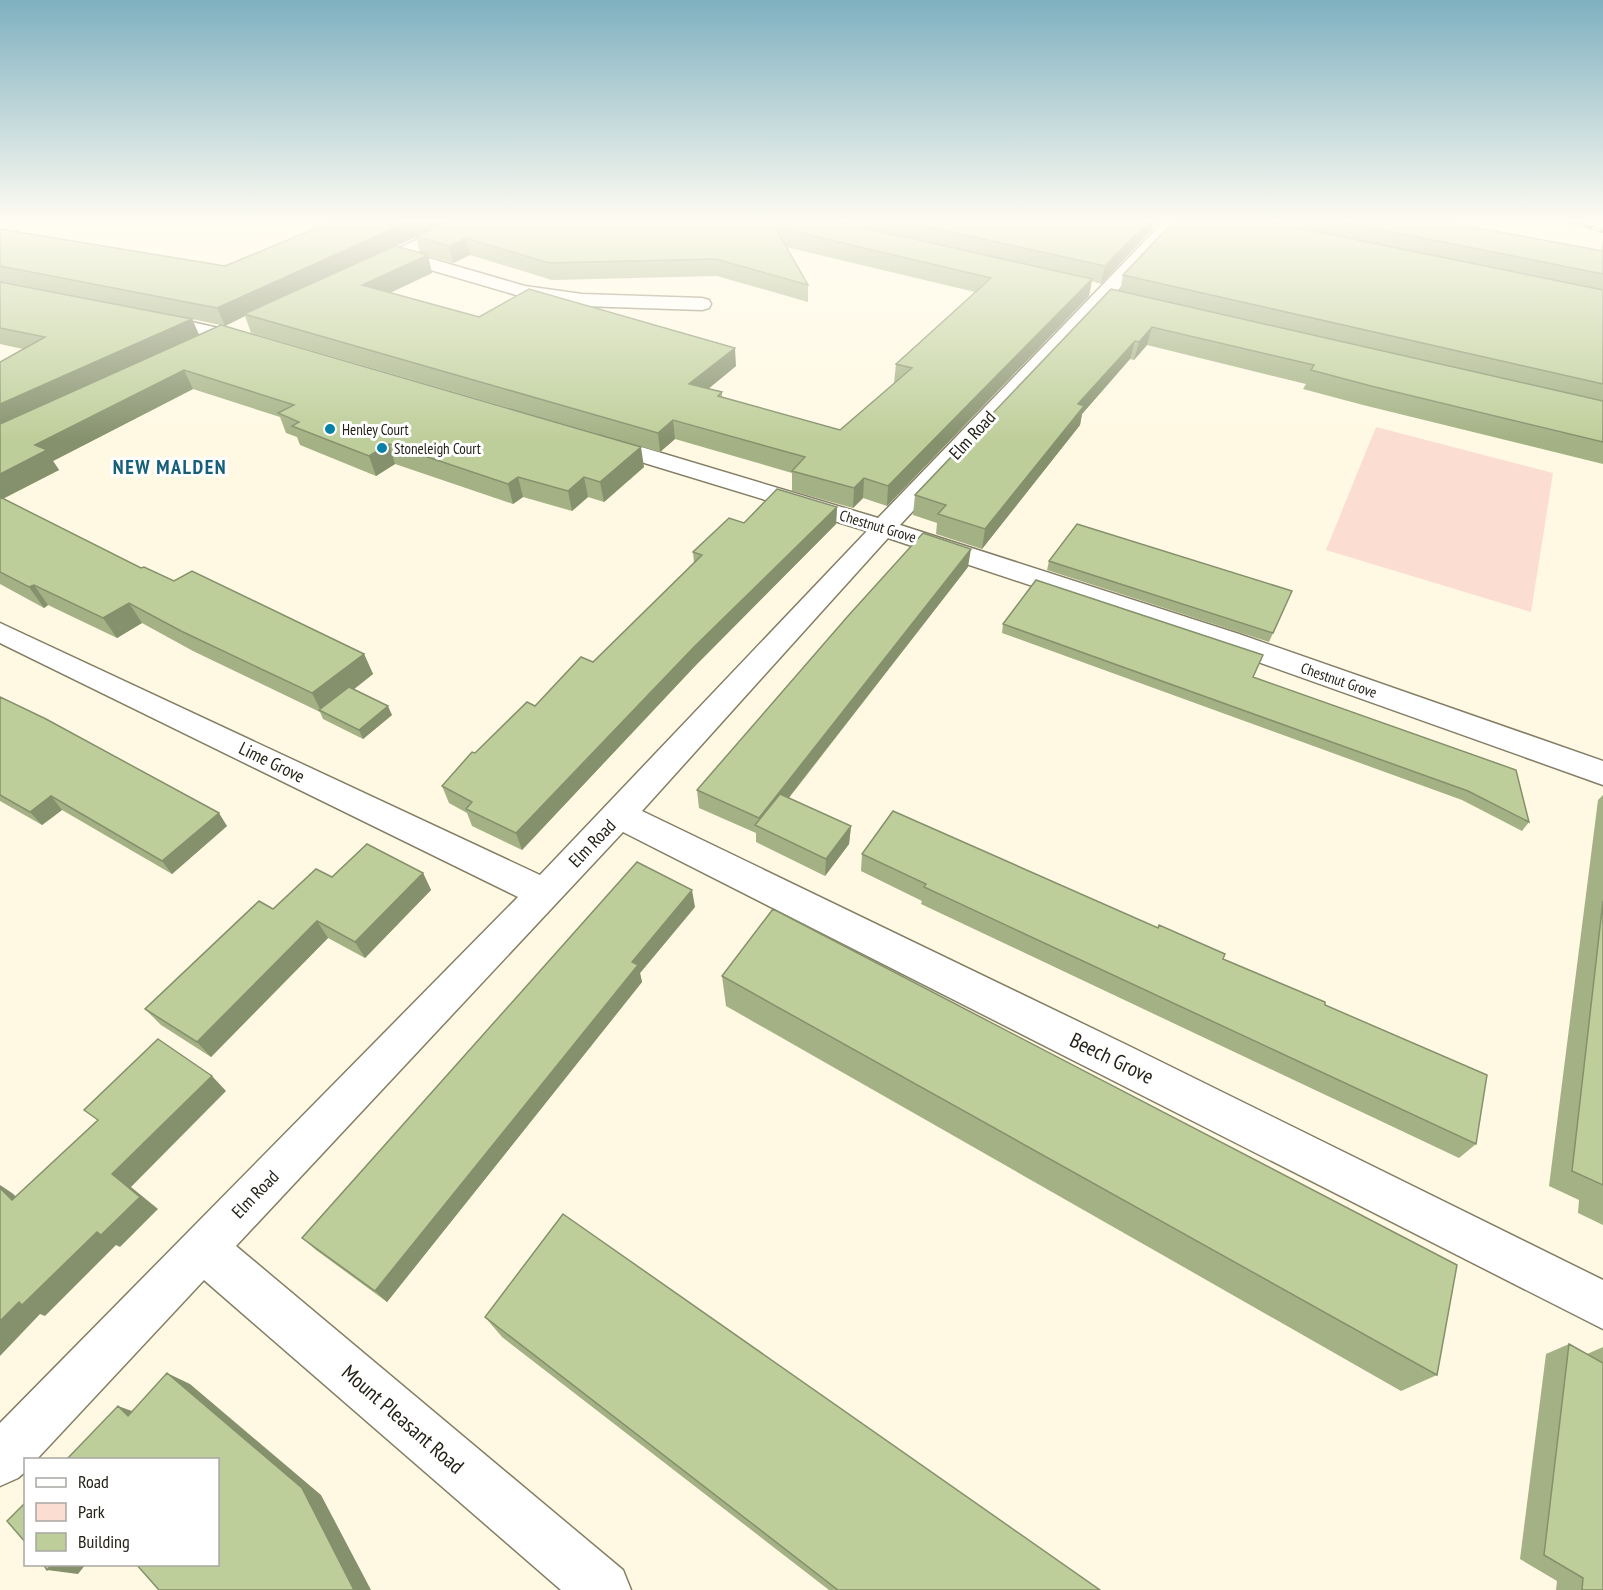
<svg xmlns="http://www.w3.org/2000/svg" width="1603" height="1590" font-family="'PT Sans Narrow',sans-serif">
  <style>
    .green { fill: #fbddd1 }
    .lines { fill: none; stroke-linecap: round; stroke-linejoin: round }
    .minor-casing { stroke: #847e65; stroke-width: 3 }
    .minor { fill: #fff; fill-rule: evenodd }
    .rail-casing { stroke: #605c4f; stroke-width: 4 }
    .rail { stroke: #fff; stroke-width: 2; stroke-dasharray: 8; stroke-linecap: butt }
    .wall { fill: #a3b184; fill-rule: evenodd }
    .shaded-wall { fill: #85906c }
    .building { fill: #bece9a; stroke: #85906c; stroke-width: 1.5 }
    .poi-dot { fill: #0881a7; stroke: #fff; stroke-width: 2 }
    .labels { text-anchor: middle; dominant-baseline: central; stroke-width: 6; stroke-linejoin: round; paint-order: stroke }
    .far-poi-label { font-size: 15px; fill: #252218; stroke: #fff; text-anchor: start }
    .far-street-label { font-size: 15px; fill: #252218; stroke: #fff }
    .street-label { font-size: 18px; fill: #252218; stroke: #fff }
    .far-district-label { font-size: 20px; font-weight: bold; letter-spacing: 1.5px; fill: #165f79; stroke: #fff }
    .near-street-label { font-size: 21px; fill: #252218; stroke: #fff }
  </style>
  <rect width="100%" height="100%" fill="#fff9e3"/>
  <path class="green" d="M1376,427L1553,473L1531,612L1326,550Z"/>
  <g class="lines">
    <g class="minor-casing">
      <path id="minor" d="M461,219H483L415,254L525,286L582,294L702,298L709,300L711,304L709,308L702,310L582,306L523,297L400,261L375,273H363L360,269L363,265Z
        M1166,219H1184L900,525L1239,634L1603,761V785L1219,648L888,538L642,811L1127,1045L1603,1280V1329L623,832L236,1246L623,1570L631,1590H561L204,1280L36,1460H26V1471L18,1478L0,1486V1423L518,897L0,643V623L540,875L867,531L592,447L589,442L592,437L600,435L608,437L878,518Z
        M152,313L258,337L261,341L258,345L251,347L145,323L142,319L145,315Z"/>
    </g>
    <use href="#minor" class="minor"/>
    <g class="rail-casing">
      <path id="rail" d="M1562,219L1603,231"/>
    </g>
    <use href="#rail" class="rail"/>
  </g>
  <path class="wall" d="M338,219H1162L1101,284L1092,281L1089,296L887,506L863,498L853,508L792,491V473L675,439L660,452L251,333L245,316L225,326L192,319L199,335L644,467L604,502L588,497L572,511L523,497L513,504L395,464L376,476L300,445L297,437L286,433L280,417L193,389L53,461L59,470L3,499L141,568L364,654L373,674L354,689L392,715L363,739L323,719L320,712L193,651L142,623L117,638L48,605L44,608L0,584V362L23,349L0,344V229L225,266ZM416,237L420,253L396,246ZM786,247L975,292L896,364L894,383H895L840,430L722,397V392L708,389L736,366L479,317L390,293L432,273L428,256L453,263L470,255L552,280L717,276L808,302V285Z
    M1176,219H1429L1601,251L1603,240V464L1363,405L1303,389L1306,384L1147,345L1134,360L1130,359L1082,414L1080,425L982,549L936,534L937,523L913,515L915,495L1120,291L1123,275Z
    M837,507L836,524L696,665L522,850L472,826L467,813L449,803L442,786L475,753L593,662L694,563L693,552L744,523Z
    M1049,561L1292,591L1269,642L1047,570Z
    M968,567L789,798L851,826L849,844L825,876L756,842V833L699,808L697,790Z
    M1003,624L1253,677L1529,822L1522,831L1462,800L1002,633Z
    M0,697L227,826L172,874L62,810L42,825L0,801Z
    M1603,795V1225L1578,1213L1579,1200L1549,1186L1598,800Z
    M862,854L1158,928L1223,959L1325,1005L1476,1144L1459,1158L921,904L922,901L861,871Z
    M423,873L431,890L365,958L328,938L211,1057L161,1025L145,1009L273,909L332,877Z
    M695,907L640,973L642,982L387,1302L316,1250L302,1238Z
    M722,976L1437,1375L1401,1391L726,1006Z
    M485,1317L1100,1590H829L502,1337Z
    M1569,1344L1587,1354L1603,1347V1590H1556L1557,1581L1520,1559L1546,1354Z"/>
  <path class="shaded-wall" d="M414,219H455L247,315L244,314L245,316L225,326L217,308Z
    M1151,219H1162L1101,284L1105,266Z
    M466,238L470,255L453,263L449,246Z
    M428,255L432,273L368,303L362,285Z
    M1092,279L1089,296L887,506L888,486Z
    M192,319L200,337L0,429V404Z
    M1152,327L1147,345L1134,360L1139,342Z
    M1135,341L1130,359L1082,414L1080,425L982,549L985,529L1078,404Z
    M735,348L736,366L691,403L689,384Z
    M184,370L193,389L53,461L59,470L0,500V474L35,445Z
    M673,420L675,439L660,452L658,433Z
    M389,444L395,464L376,476L369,456Z
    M641,447L644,467L604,502L600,482Z
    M518,477L523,497L513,504L508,484Z
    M584,477L588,497L572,511L568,491Z
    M864,478L863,498L853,508L854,488Z
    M837,507L836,524L696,665L522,850L516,833L694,647Z
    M971,549L968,567L764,829L759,827V818Z
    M34,585L48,605L44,608L29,587Z
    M129,603L142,623L117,638L103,618Z
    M364,654L373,674L324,713L321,711L312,693Z
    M388,706L392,715L363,739L359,730Z
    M51,796L62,810L42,825L30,812Z
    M219,813L227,826L172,874L162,861Z
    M851,826L849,844L825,876L826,859Z
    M423,873L431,890L365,958L355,942Z
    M692,890L695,907L640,973L642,982L387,1302L375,1291L632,962Z
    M317,921L328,938L211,1057L197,1042Z
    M212,1076L226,1091L131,1187L158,1209L120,1247L116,1245L45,1316L40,1314L0,1356V1321L112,1174Z
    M0,1185L12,1193L34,1212L12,1200L0,1188Z
    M167,1373L190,1384L321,1495L371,1590H354Z
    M118,1406L143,1415L128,1416Z
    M52,1564H86L78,1574L47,1570Z"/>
  <path class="building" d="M338,219H414L217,308L0,266V229L225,266Z
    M454,219H825L1092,279L888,486L864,478L854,488L792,471L805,457L673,420L658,433L244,314L395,246L428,255L362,285L479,317L529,289L735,348L689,384L722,392L718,396L840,430L912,368L896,364L991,278L775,227L808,285L716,259L549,263L466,238L449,246L416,236Z
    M893,219H1151L1105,266Z
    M1176,219H1254L1603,290V384L1123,275Z
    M1328,219H1429L1603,251V274Z
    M0,282L192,319L0,404V362L45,337L0,328Z
    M1111,289L1603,401V442L1371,386L1311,370L1314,365L1152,327L1139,342L1135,341L1078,404L1084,406L985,529L938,514L946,505L915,495Z
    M221,325L641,447L600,482L584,477L568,491L518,477L508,484L389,444L369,456L292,426L299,422L278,413L294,405L184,370L35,445L47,450L0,474V424Z
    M777,489L837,507L694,647L516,833L466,809L472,802L442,786L472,752L475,753L527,702L535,706L581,657L593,662L702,555L693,552L729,518L744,523Z
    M0,497L141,568L144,567L174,581L192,571L364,654L312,693L181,631L129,603L103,618L34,585L29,587L0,572Z
    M1077,524L1292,591L1273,633L1049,561Z
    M923,533L971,549L759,818L697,790L848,616Z
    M1036,580L1263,655L1253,677L1516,770L1529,822L1468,791L1003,624Z
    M349,687L388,706L359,730L319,710Z
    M0,697L46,719L219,813L162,861L51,796L30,812L0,795Z
    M780,794L851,826L826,859L755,825Z
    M893,811L1158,928L1159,925L1225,954L1223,959L1325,1002V1005L1487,1075L1476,1144L924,887L926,884L862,854Z
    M367,844L423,873L355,942L317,921L197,1042L145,1009L259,901L273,909L316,869L332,877Z
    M637,862L692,890L632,962L638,965L375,1291L302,1238Z
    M1603,901V1185L1572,1171Z
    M773,909L1457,1265L1437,1375L722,976Z
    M158,1039L212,1076L112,1174L140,1197L101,1235L97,1232L22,1305L19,1302L0,1321V1188L12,1200L98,1120L84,1110Z
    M563,1214L1100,1590H838L485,1317Z
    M1569,1344L1603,1363V1590H1582L1583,1578L1544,1555Z
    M167,1373L302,1488L354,1590H159L136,1564H218V1460H66L118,1406L128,1416Z
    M26,1502V1543L7,1521Z
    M43,1564H52L47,1570Z"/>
  <linearGradient id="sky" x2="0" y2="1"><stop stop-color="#7eb0c0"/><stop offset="0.5" stop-color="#fffcf2"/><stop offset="1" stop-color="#fffcf2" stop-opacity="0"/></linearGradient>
  <rect width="1603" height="442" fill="url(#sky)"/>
  <g class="poi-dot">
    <circle cx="330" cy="429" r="6"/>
    <circle cx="382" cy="448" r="6"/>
  </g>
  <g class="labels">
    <g class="far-poi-label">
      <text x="342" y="429">Henley Court</text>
      <text x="394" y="448">Stoneleigh Court</text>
    </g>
    <g class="far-street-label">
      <text transform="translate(878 526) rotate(17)">Chestnut Grove</text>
      <text transform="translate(1339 680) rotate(19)">Chestnut Grove</text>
    </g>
    <g class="street-label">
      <text transform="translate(972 435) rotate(-47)">Elm Road</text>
      <text transform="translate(272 762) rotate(26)">Lime Grove</text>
      <text transform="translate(592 843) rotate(-46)">Elm Road</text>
      <text transform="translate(255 1194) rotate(-46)">Elm Road</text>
    </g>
    <g class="far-district-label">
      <text x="170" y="467">NEW MALDEN</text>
    </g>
    <g class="near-street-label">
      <text transform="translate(1112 1058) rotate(26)">Beech Grove</text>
      <text transform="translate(403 1419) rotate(41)">Mount Pleasant Road</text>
    </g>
  </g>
  <rect x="24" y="1458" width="195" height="108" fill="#ffffff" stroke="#a8a7a3" stroke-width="1.5"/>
  <rect x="36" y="1478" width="30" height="9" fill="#ffffff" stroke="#a8a7a3" stroke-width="1.5"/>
  <text x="78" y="1488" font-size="18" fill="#252218">Road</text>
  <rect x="36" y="1503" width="30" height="18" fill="#fbddd1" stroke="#a8a7a3" stroke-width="1.5"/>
  <text x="78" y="1518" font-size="18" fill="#252218">Park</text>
  <rect x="36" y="1533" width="30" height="18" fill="#bece9a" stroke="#a8a7a3" stroke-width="1.5"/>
  <text x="78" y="1548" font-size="18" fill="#252218">Building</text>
</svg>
